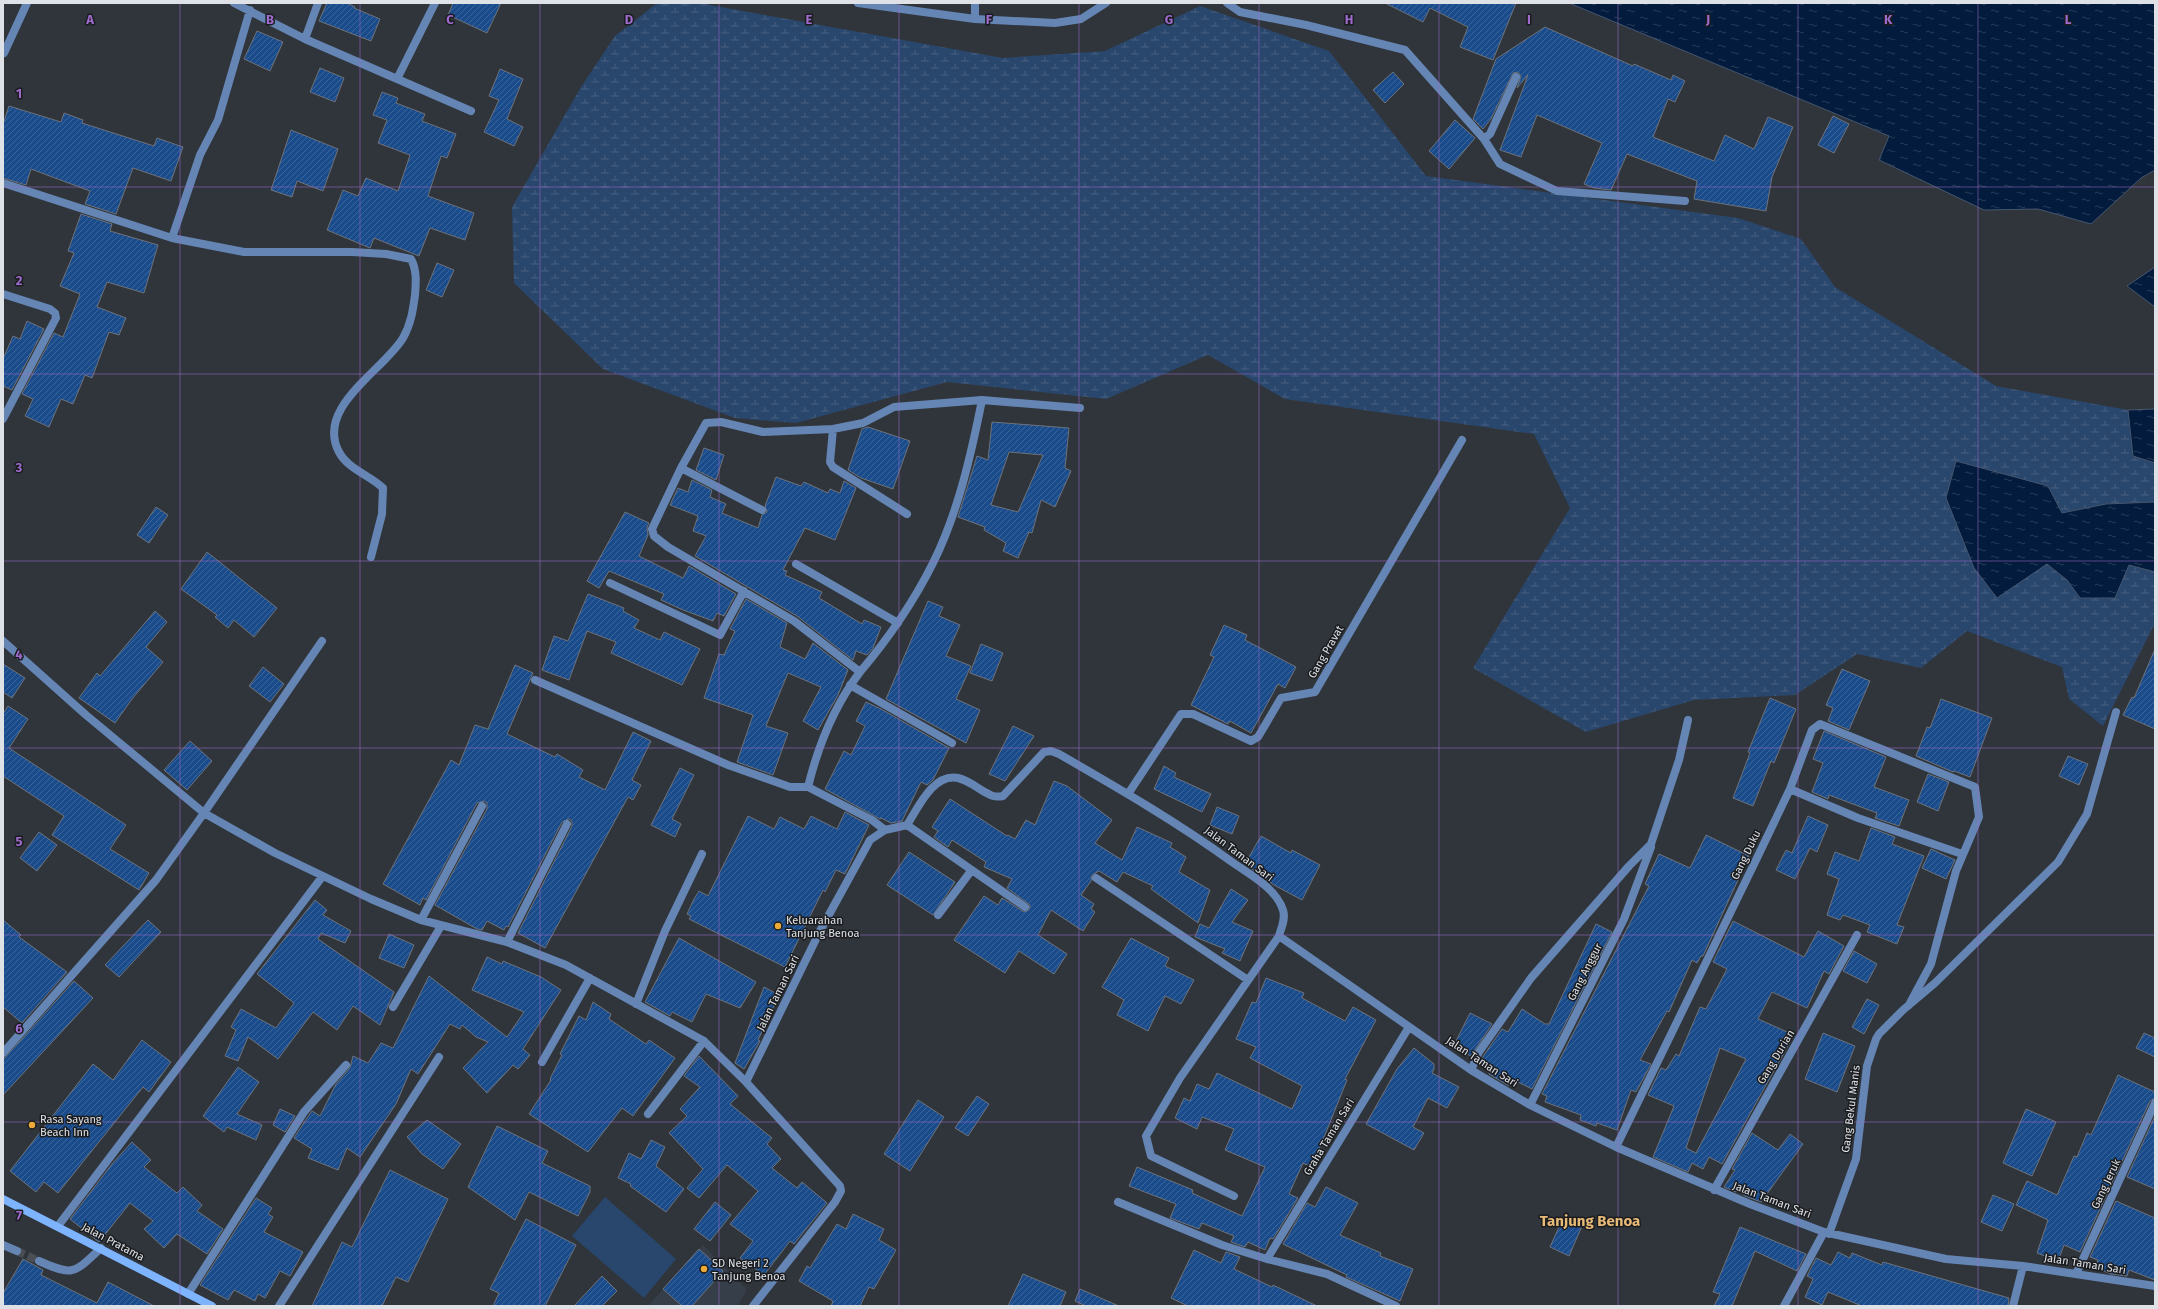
<svg xmlns="http://www.w3.org/2000/svg" width="2158" height="1309" font-family="'Fira Sans',sans-serif">
  <style>
    .built { fill: #363e49 }
    .green { fill: #29466c }
    .wetland { fill: url(#wetland-marsh) }
    .water { fill: url(#water-ripples); stroke: #45566f }
    .building { fill: url(#building-hatch); stroke: #6d727a; fill-rule: evenodd }
    .lines { fill: none; stroke-linecap: round; stroke-linejoin: round }
    .street-tunnel { stroke: #4a4f55; stroke-width: 8; stroke-dasharray: 8 4; stroke-linecap: butt }
    .street { stroke: #6586b5; stroke-width: 8 }
    .secondary { stroke: #7eb4fe; stroke-width: 8 }
    .grid { fill: none; stroke: #9e6bcd; stroke-width: 1; stroke-opacity: 0.55 }
    .poi-dot { fill: #ebaa39; stroke: #1a1c1f; stroke-width: 1.5 }
    .labels { text-anchor: middle; dominant-baseline: central; stroke-width: 3; stroke-linejoin: round; paint-order: stroke }
    .street-label { font-size: 11px; fill: #dee1e6; stroke: #1a1c1f }
    .poi-label { font-size: 11px; fill: #dee1e6; stroke: #1a1c1f; text-anchor: start }
    .district-label { font-size: 15px; font-weight: bold; fill: #e8ba77; stroke: #1a1c1f }
    .grid-label { font-size: 13px; text-anchor: middle; font-weight: bold; fill: #9e6bcd; stroke: #1a1c1f; stroke-width: 3; stroke-linejoin: round; paint-order: stroke }
  </style>
  <defs>
    <pattern id="wetland-marsh" width="20" height="14" patternUnits="userSpaceOnUse"><rect width="20" height="14" fill="#29466c"/><path d="M1 5h8M5 5V1M11 12h8M15 12V8" fill="none" stroke="#486081"/></pattern>
    <pattern id="water-ripples" width="26" height="14" patternUnits="userSpaceOnUse"><rect width="26" height="14" fill="#031b3c"/><path d="M2 4q2-2 4 0t4 0M15 11q2-2 4 0t4 0" fill="none" stroke="#273c58"/></pattern>
    <pattern id="building-hatch" width="6" height="6" patternUnits="userSpaceOnUse"><rect width="6" height="6" fill="#1a4b8b"/><path d="M-1 1l2-2M0 6l6-6M5 7l2-2" fill="none" stroke="#3b659b"/></pattern>
  </defs>
  <rect width="100%" height="100%" fill="#30353b"/>
  <path class="built" d="M703,1245L747,1290L737,1306H648Z"/>
  <path class="green" d="M605,1197L676,1259L644,1298L572,1236Z"/>
  <path class="wetland" d="M657,3H699L1003,58L1105,51L1200,6L1329,51L1426,176L1738,218L1801,239L1835,287L1996,386L2128,410L2133,456L2155,463V502L2106,504L2062,513L1956,461L1946,498L2047,564L2067,580L2080,598L2129,565L2155,572V627H2153L2103,726L2069,699L2062,667L1967,631L1921,668L1857,654L1795,695L1694,700L1586,732L1473,668L1570,508L1534,434L1285,399L1208,355L1106,399L947,382L796,423L735,418L603,369L514,283L512,207L581,87L615,36Z"/>
  <path class="water" d="M1569,3H2155V170L2141,178L2091,224L2038,209L1984,210L1879,160L1889,136Z
    M2155,267V307L2127,286Z
    M2155,409V463L2133,456L2128,410Z
    M1956,461L2048,486L2062,513L2106,504L2155,502V572L2129,565L2115,598H2080L2067,580L2047,564L1997,598L1974,568L1946,498Z"/>
  <path class="building" d="M327,3H347L355,7L354,8L380,19L371,41L319,21Z
    M453,3H501L487,33L448,15Z
    M1385,3H1516L1493,60L1460,47L1468,27L1430,8L1423,22Z
    M1545,27L1633,66L1634,64L1671,80L1673,75L1685,81L1675,102L1668,99L1653,137L1714,161L1725,135L1754,149L1768,117L1793,127L1772,177L1766,211L1694,199L1697,181L1627,154L1611,190L1594,188L1584,184L1602,143L1537,115L1521,157L1500,150L1528,75L1517,88L1521,76L1518,72L1513,73L1491,119L1483,129L1473,119L1496,59Z
    M257,31L283,42L270,71L244,59Z
    M320,68L344,78L335,102L310,92Z
    M500,69L523,79L507,119L523,127L514,146L484,132L499,100L489,96Z
    M1393,72L1404,84L1385,103L1373,90Z
    M382,92L398,98L396,103L425,114L422,121L456,134L447,158L441,156L428,196L474,213L465,240L430,228L419,256L374,238L370,248L327,230L343,190L358,196L366,178L398,191L410,155L378,143L387,120L373,115Z
    M9,106L61,122L64,113L83,120L82,123L154,146L157,138L183,147L171,181L133,168L116,214L85,204L90,191L31,169L26,185L3,178V124Z
    M1833,116L1849,124L1834,153L1818,145Z
    M1455,120L1475,138L1449,169L1429,151Z
    M291,130L338,149L323,191L297,181L292,197L271,190Z
    M81,214L112,224L110,231L158,245L144,293L107,282L97,307L126,318L119,335L109,332L92,378L85,375L73,404L61,399L49,427L25,416L33,399L22,394L54,333L63,337L80,294L60,286L74,253L68,251Z
    M437,263L454,270L442,297L426,290Z
    M27,321L44,329L12,390L3,386V359L13,336L20,339Z
    M992,422L1069,428L1065,468L1071,471L1055,507L1041,500L1032,533L1029,532L1018,558L1003,551L1006,543L984,530L985,527L958,517L977,456L988,460ZM1009,452L1043,455L1018,512L991,505Z
    M868,427L910,441L893,489L861,478L848,470L862,429Z
    M704,448L724,455L716,480L696,470Z
    M776,477L801,486L804,482L828,493L830,489L840,493L844,481L856,488L835,540L805,528L783,570L787,571L785,575L822,592L819,598L862,624L864,620L881,627L873,648L867,655L856,651L853,660L797,616L695,556L706,536L693,531L698,516L670,505L678,488L688,492L692,480L712,490L710,497L726,504L722,513L758,528L762,515L767,512L765,506Z
    M156,507L168,515L149,543L137,535Z
    M625,512L649,523L647,527L648,535L639,556L683,578L689,566L736,594L724,616L717,613L713,621L683,610L661,600L664,594L609,571L599,588L587,581Z
    M207,552L277,608L254,637L234,620L228,628L215,617L217,615L181,589Z
    M588,594L624,608L623,611L639,620L634,628L660,640L664,632L700,649L682,685L611,653L616,642L587,631L569,680L542,670L554,636L568,641Z
    M746,599L787,623L780,647L805,659L813,643L848,670L838,695L818,730L803,721L821,687L788,673L766,726L788,733L773,775L737,762L753,715L704,698L719,654L724,655L735,631L730,629Z
    M928,601L943,607L939,616L960,625L946,656L971,666L956,699L980,710L966,743L886,699Z
    M155,611L167,622L146,647L163,662L132,699L115,723L79,698L97,673L100,676Z
    M1224,625L1247,635L1245,640L1296,667L1285,688L1278,684L1251,733L1230,721L1228,724L1191,705L1214,657L1210,655Z
    M981,644L1003,653L992,681L970,673Z
    M2155,649V729L2123,715L2132,697L2134,698Z
    M3,664L25,678L12,698L3,692Z
    M515,665L533,673L507,734L555,757L557,754L583,770L579,777L605,790L633,732L651,741L632,780L641,785L633,800L628,797L545,948L518,933L572,826V821L569,819L562,822L508,927L506,926L504,930L487,921L482,930L477,929L435,905L487,809V803L484,801L477,803L426,900L423,898L420,905L383,884L451,760L459,765L475,725L488,729Z
    M263,667L284,684L270,702L249,686Z
    M1842,669L1870,681L1849,730L1828,721L1833,708L1826,705Z
    M1770,698L1796,709L1774,763L1771,761L1753,806L1733,798L1750,753L1748,752Z
    M1941,699L1992,718L1970,777L1954,771L1953,772L1916,756L1927,727L1930,728Z
    M866,702L881,709L949,748L933,780L927,785L921,782L902,821L891,823L881,818L880,819L825,789L844,751L851,755L865,726L856,721Z
    M8,706L28,719L9,748L126,825L110,849L149,873L139,890L52,835L64,816L3,776V714Z
    M1013,726L1034,736L1005,781L989,774Z
    M1824,731L1886,757L1874,787L1909,800L1899,826L1875,818L1877,813L1829,795L1828,799L1812,792L1823,763L1813,759Z
    M190,741L212,761L187,790L164,770Z
    M2068,756L2088,764L2079,785L2059,776Z
    M1164,766L1176,773L1174,777L1211,794L1202,812L1154,789Z
    M680,768L694,775L672,819L681,824L675,837L651,825Z
    M1928,774L1949,782L1938,811L1917,802Z
    M1054,781L1067,786L1112,820L1095,843L1122,860L1137,827L1172,843L1170,847L1186,857L1179,872L1210,890L1198,923L1151,889L1153,886L1123,872L1117,882L1099,871L1092,875L1091,881L1081,895L1094,904L1091,909L1095,912L1083,931L1051,910L1038,935L1067,954L1054,974L1019,951L1005,973L954,940L984,896L998,905L1002,898L1024,912L1029,910L1030,905L1007,888L1012,879L984,867L986,862L952,840L948,847L934,837L938,831L932,827L950,799L1007,836L1008,835L1015,839L1026,820L1035,825Z
    M1217,807L1239,816L1232,834L1210,825Z
    M845,812L869,825L845,874L836,870L825,892L823,890L785,967L689,919L691,916L687,914L694,899L699,891L708,896L748,816L774,829L780,817L804,829L811,816L837,829Z
    M1808,816L1828,825L1817,852L1810,848L1795,879L1776,870L1786,850L1792,853Z
    M1871,828L1895,837L1892,844L1924,856L1897,925L1904,927L1897,944L1867,932L1870,925L1843,915L1840,920L1827,915L1839,879L1827,874L1835,852L1859,861Z
    M39,832L57,845L37,871L20,858Z
    M1706,835L1749,856L1703,956H1701L1697,963L1692,960L1669,1012L1667,1011L1640,1060L1651,1064L1636,1092L1631,1090L1617,1130L1597,1123L1596,1126L1580,1120L1581,1115L1545,1102L1547,1096L1542,1094L1649,886L1645,884L1659,854L1690,868Z
    M1261,836L1291,853L1292,850L1320,865L1302,900L1274,885L1245,864Z
    M1931,849L1955,860L1946,879L1922,868Z
    M909,852L955,882L933,915L887,885Z
    M1231,889L1248,900L1232,922L1253,931L1240,961L1222,953L1225,949L1195,937L1200,924L1209,928Z
    M315,900L327,910L323,915L351,931L345,943L321,933L318,939L394,992L380,1025L353,1006L337,1030L313,1012L278,1059L248,1037L238,1061L225,1056L236,1030L231,1027L241,1009L276,1028L294,1003L257,974Z
    M3,920L21,935L19,937L67,972L22,1023L3,1007Z
    M148,920L161,932L119,977L105,965Z
    M1733,921L1804,957L1818,931L1844,946L1829,974L1824,971L1807,1008L1772,992L1758,1019L1794,1035L1722,1164L1709,1157L1703,1169L1692,1163L1688,1172L1653,1157L1674,1106L1648,1095L1661,1068L1666,1070L1676,1054L1679,1056L1700,1007L1706,1009L1727,969L1713,962ZM1720,1048L1746,1059L1696,1153L1686,1148Z
    M1596,924L1612,932L1532,1089L1512,1079L1509,1086L1489,1074L1492,1066L1481,1061L1484,1055L1502,1029L1508,1032L1522,1009L1545,1024H1549Z
    M389,934L414,945L404,968L379,958Z
    M679,938L756,982L740,1008L706,994L692,1022L672,1012L670,1016L645,1002Z
    M1131,938L1169,958L1165,966L1194,980L1181,1004L1165,996L1148,1031L1117,1015L1124,1000L1102,987Z
    M1854,951L1877,964L1867,983L1843,971Z
    M487,957L502,964L503,961L541,977L561,990L523,1049L530,1055L518,1069L513,1065L487,1093L463,1068L488,1042L476,1037L462,1025L460,1029L450,1024L418,1074L411,1069L396,1104L360,1157L347,1148L338,1170L308,1158L312,1149L294,1138L305,1121L312,1111L320,1116L336,1084L350,1068L353,1056L368,1063L381,1043L393,1048L429,976L507,1037L524,1012L472,990Z
    M1266,978L1304,993L1302,998L1345,1021L1353,1007L1376,1020L1345,1079L1347,1080L1312,1167L1303,1163L1289,1194L1298,1198L1273,1239L1270,1238L1265,1250L1248,1242L1245,1247L1231,1242L1234,1236L1202,1223L1199,1229L1170,1218L1176,1204L1129,1186L1137,1167L1193,1190L1192,1193L1242,1216L1265,1167L1225,1150L1234,1129L1202,1117L1197,1129L1175,1118L1184,1098L1190,1101L1197,1084L1209,1089L1217,1073L1292,1109L1302,1086L1250,1058L1256,1047L1236,1039L1252,1002L1256,1003Z
    M74,981L93,998L3,1095V1060Z
    M764,987L779,995L758,1040L760,1041L744,1069L735,1063Z
    M1867,999L1879,1005L1864,1034L1852,1027Z
    M593,1002L611,1014L609,1019L646,1044L649,1040L675,1058L633,1116L622,1108L588,1152L529,1114L551,1080L550,1079L562,1055L560,1054L579,1016L586,1020Z
    M1470,1013L1492,1024L1471,1056L1453,1047Z
    M1823,1033L1855,1046L1837,1092L1805,1079Z
    M2144,1033L2155,1038V1057L2136,1048Z
    M142,1040L171,1062L149,1092L143,1087L58,1193L44,1182L36,1192L10,1171L93,1064L113,1080Z
    M1414,1048L1434,1064V1069L1432,1073L1459,1087L1447,1108L1428,1098L1413,1127L1424,1133L1414,1150L1366,1124L1397,1069Z
    M699,1056L738,1096L730,1104L772,1138L767,1144L781,1159L772,1168L797,1188L802,1182L827,1203L794,1244L790,1241L764,1275L740,1258L753,1241L730,1224L758,1191L727,1165L699,1198L687,1188L703,1169L669,1133L687,1116L680,1109L700,1087L684,1076Z
    M238,1067L259,1082L237,1114L262,1125L256,1140L227,1127L224,1132L203,1116Z
    M2118,1075L2155,1092V1098L2150,1101L2080,1252L2064,1245L2058,1261L2037,1253L2048,1220L2016,1205L2027,1181L2057,1195L2074,1156L2077,1157L2087,1133L2091,1135Z
    M977,1096L989,1104L968,1136L955,1128Z
    M918,1100L944,1117L910,1171L884,1154Z
    M280,1109L295,1116L285,1132L273,1125Z
    M2026,1109L2056,1122L2032,1176L2003,1163Z
    M2155,1116V1189L2127,1177Z
    M427,1120L461,1144L443,1169L422,1154L407,1137Z
    M497,1126L548,1151L542,1163L590,1186V1192L578,1216L529,1192L515,1220L468,1187Z
    M1752,1133L1778,1150L1790,1134L1803,1144L1761,1202L1745,1196L1738,1190L1736,1192L1724,1187L1735,1170L1732,1169Z
    M651,1140L665,1147L656,1166L684,1189L666,1212L630,1186L631,1184L618,1178L629,1153L641,1159Z
    M132,1142L151,1160L144,1167L177,1193L183,1187L202,1205L197,1211L223,1229L207,1254L177,1234L164,1248L144,1229L153,1221L130,1203L99,1242L70,1219L112,1164Z
    M390,1170L448,1199L408,1282L396,1277L382,1306H312L342,1242L352,1247Z
    M1326,1187L1358,1203L1340,1235L1381,1253L1380,1256L1413,1269L1400,1301L1346,1277L1347,1275L1283,1244L1307,1203L1315,1207Z
    M1993,1195L2014,1204L2002,1231L1981,1222Z
    M256,1198L272,1208L268,1214L273,1217L264,1232L303,1252L290,1276L280,1271L265,1298L258,1294L255,1301L234,1290L228,1300L200,1285Z
    M2116,1201L2155,1218V1280L2129,1270L2127,1276L2111,1274L2095,1267L2098,1260L2090,1257Z
    M715,1202L731,1215L710,1241L694,1229Z
    M853,1214L884,1229L879,1240L896,1250L874,1289L869,1287L860,1306H831L833,1301L799,1281L807,1266L810,1268L837,1224L846,1229Z
    M1563,1218L1582,1226L1569,1256L1550,1247Z
    M526,1219L576,1245L545,1306H493L499,1293L490,1289Z
    M1740,1227L1806,1254L1797,1271L1755,1251L1732,1306H1714L1720,1294L1713,1292Z
    M699,1249L723,1271L692,1306H682L663,1289Z
    M1194,1250L1221,1263L1226,1252L1240,1257L1234,1269L1272,1287L1273,1285L1317,1306H1188L1171,1298Z
    M1838,1252L1850,1258L1852,1253L1882,1265L1883,1262L2009,1298L2008,1306H1862L1828,1292L1822,1305L1805,1297L1813,1279L1807,1276L1816,1258L1831,1265Z
    M23,1259L43,1270L41,1275L97,1303L108,1282L154,1306H3V1293Z
    M1023,1274L1066,1292L1060,1306H1008Z
    M602,1276L617,1291L602,1306H574Z
    M1080,1289L1119,1306H1086L1075,1301Z"/>
  <g class="lines">
    <path class="street-tunnel" d="M17,1251L39,1261"/>
    <path class="street" d="M234,3L305,39L471,111
      M858,3L975,19L1055,23L1081,19L1106,3
      M1227,3L1240,12L1306,25L1405,50L1484,139L1490,134L1516,77
      M975,19V3
      M305,39L318,3
      M4,53L27,3
      M397,79L435,3
      M1484,139L1500,164L1557,191L1685,201
      M3,183L172,238L244,252H352L386,254L411,259C417,270 416,283 415,295C413,310 411,324 403,338C384,370 315,407 339,452C348,469 369,475 383,488L382,514L371,557
      M172,238L200,155L218,120L250,10
      M3,294L50,309L55,313L56,318L3,419
      M833,429L830,462L833,467L907,514
      M681,468L762,510
      M796,564L898,623
      M610,583L720,635L744,591
      M3,641L86,715L204,813L275,853L371,899L421,920L507,942L566,965L704,1041L746,1082
      M860,672C888,639 913,603 933,563C958,513 971,455 982,400L1080,408
      M535,680L728,765L790,787H808
      M850,685L952,743
      M1790,789L1858,818L1962,854
      M1128,794L1181,714H1193L1251,741L1258,737L1281,698L1315,692L1462,440
      M907,825L1025,907
      M885,830L872,820L808,787C818,746 834,706 860,672L794,621L668,547L654,536L652,529L681,468L706,423L721,422L763,432L833,429L863,423L894,407L982,400
      M1096,878L1248,980
      M938,915L971,871
      M421,920L482,806
      M1279,936L1471,1070L1530,1105L1616,1147L1750,1204L1824,1232L1946,1259L2023,1266L2155,1286
      M507,942L567,824
      M636,1004L665,931L702,854
      M393,1007L441,926
      M3,1053L156,880L204,813L322,641
      M542,1062L590,978
      M1471,1070L1479,1052L1531,978L1629,866L1651,844L1679,760L1688,720
      M1530,1105L1624,919L1651,847
      M648,1114L704,1041
      M1616,1147L1757,858L1790,789L1812,730L1820,724L1975,787L1979,817L1956,871L1931,964L1909,1005
      M1714,1190L1857,935
      M1118,1202L1222,1245L1267,1259L1327,1274L1396,1306
      M58,1226L322,877
      M1829,1234L1856,1159L1867,1066L1876,1039L1879,1034L1903,1010L1935,983L2058,862L2087,814L2116,712
      M3,1245L17,1251
      M1267,1259L1409,1027
      M39,1261C74,1277 74,1273 101,1248
      M2076,1274L2155,1103
      M188,1294L304,1112L346,1065
      M279,1306L439,1057
      M753,1306L835,1202L841,1191L840,1186L746,1082L820,931L870,840L885,830L907,825C918,808 933,773 958,778C967,780 975,786 983,791C990,795 994,798 1003,796L1044,752L1051,751L1059,754C1118,788 1177,822 1232,862C1249,874 1276,888 1283,910C1286,919 1281,928 1279,936L1180,1078L1146,1136L1151,1156L1234,1196
      M1784,1306L1824,1232
      M2013,1306L2023,1266"/>
    <path class="secondary" d="M3,1199L212,1306"/>
  </g>
  <path class="grid" d="M180,3V1306M360,3V1306M540,3V1306M719,3V1306M899,3V1306M1079,3V1306M1259,3V1306M1439,3V1306M1618,3V1306M1798,3V1306M1978,3V1306M3,187H2155M3,374H2155M3,561H2155M3,748H2155M3,935H2155M3,1122H2155"/>
  <g class="poi-dot">
    <circle cx="778" cy="926" r="4"/>
    <circle cx="32" cy="1125" r="4"/>
    <circle cx="704" cy="1269" r="4"/>
  </g>
  <g class="labels">
    <g class="street-label">
      <text transform="translate(1326 652) rotate(-60)">Gang Pravat</text>
      <text transform="translate(1239 854) rotate(37)">Jalan Taman Sari</text>
      <text transform="translate(1746 855) rotate(-64)">Gang Duku</text>
      <text transform="translate(1585 972) rotate(-63)">Gang Anggur</text>
      <text transform="translate(778 993) rotate(-64)">Jalan Taman Sari</text>
      <text transform="translate(1776 1057) rotate(-59)">Gang Durian</text>
      <text transform="translate(1482 1062) rotate(33)">Jalan Taman Sari</text>
      <text transform="translate(1851 1109) rotate(-83)">Gang Bekul Manis</text>
      <text transform="translate(1329 1137) rotate(-59)">Graha Taman Sari</text>
      <text transform="translate(2106 1184) rotate(-65)">Gang Jeruk</text>
      <text transform="translate(1772 1200) rotate(21)">Jalan Taman Sari</text>
      <text transform="translate(113 1242) rotate(28)">Jalan Pratama</text>
      <text transform="translate(2085 1264) rotate(9)">Jalan Taman Sari</text>
    </g>
    <g class="poi-label">
      <text x="786" y="920">Keluarahan<tspan x="786" dy="13">Tanjung Benoa</tspan></text>
      <text x="40" y="1119">Rasa Sayang<tspan x="40" dy="13">Beach Inn</tspan></text>
      <text x="712" y="1263">SD Negeri 2<tspan x="712" dy="13">Tanjung Benoa</tspan></text>
    </g>
    <g class="district-label">
      <text x="1590" y="1221">Tanjung Benoa</text>
    </g>
  </g>
  <g class="grid-label">
    <text x="90" y="24">A</text>
    <text x="270" y="24">B</text>
    <text x="450" y="24">C</text>
    <text x="629" y="24">D</text>
    <text x="809" y="24">E</text>
    <text x="989" y="24">F</text>
    <text x="1169" y="24">G</text>
    <text x="1349" y="24">H</text>
    <text x="1529" y="24">I</text>
    <text x="1708" y="24">J</text>
    <text x="1888" y="24">K</text>
    <text x="2068" y="24">L</text>
    <text x="19" y="98">1</text>
    <text x="19" y="285">2</text>
    <text x="19" y="472">3</text>
    <text x="19" y="659">4</text>
    <text x="19" y="846">5</text>
    <text x="19" y="1033">6</text>
    <text x="19" y="1220">7</text>
  </g>
  <rect width="2158" height="1309" fill="none" stroke="#dee1e6" stroke-width="8"/>
</svg>
